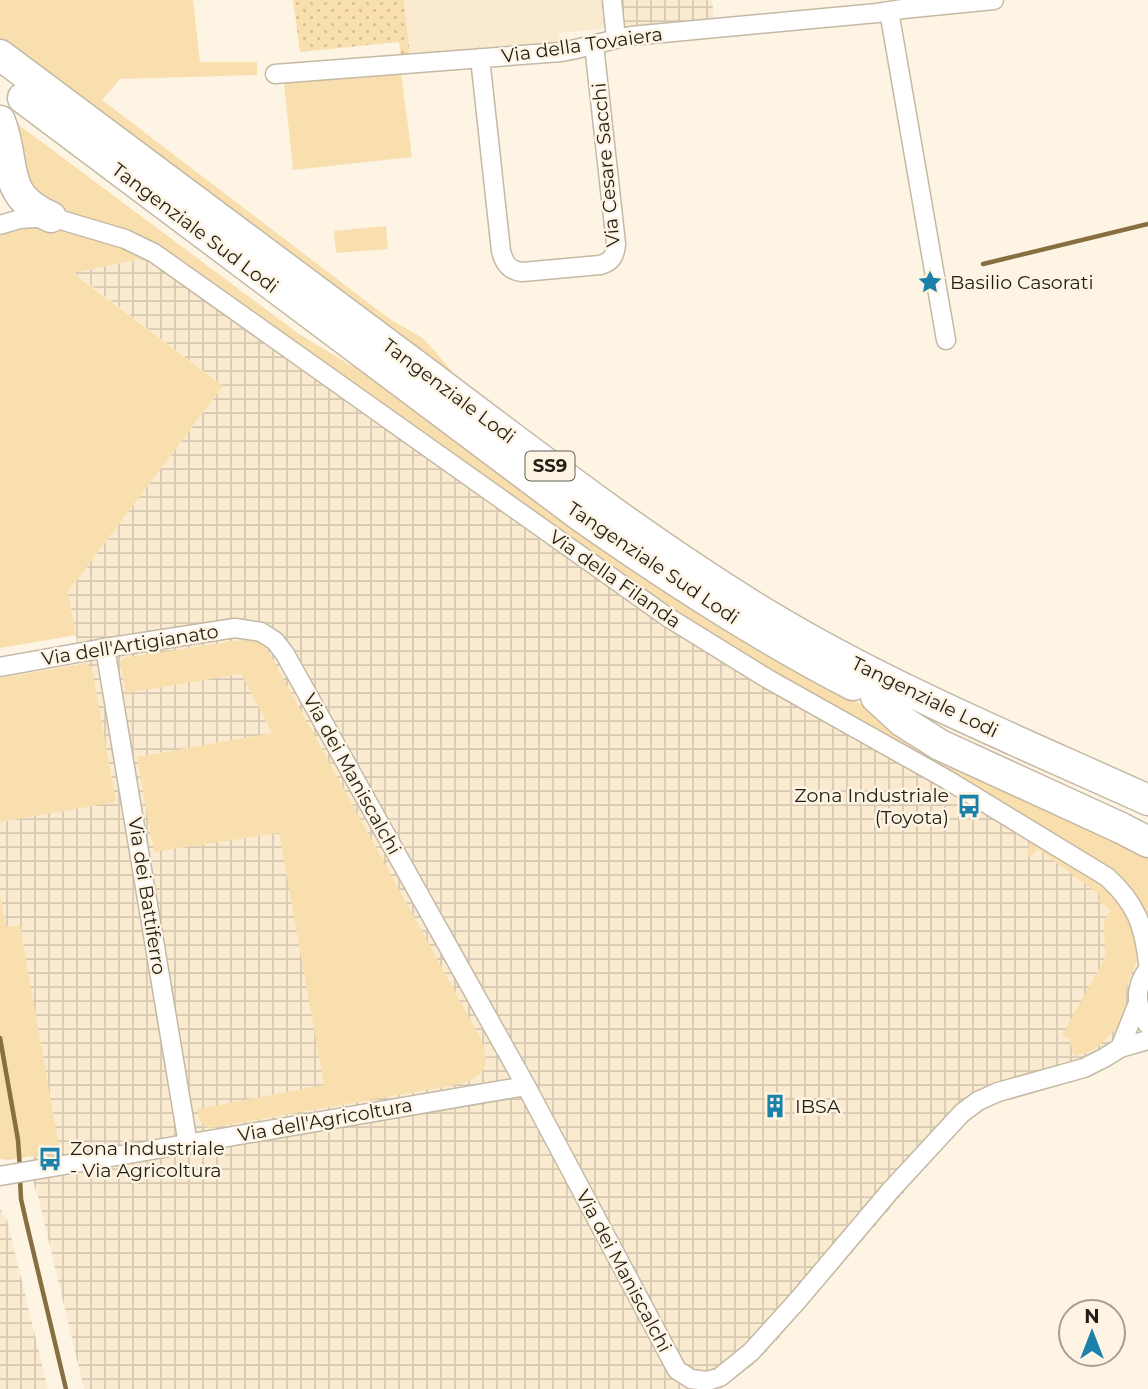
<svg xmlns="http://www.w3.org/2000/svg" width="1148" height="1389" font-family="Montserrat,sans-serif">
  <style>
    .built { fill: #faebd0 }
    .industrial { fill: url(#industrial-grid) }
    .grass { fill: #f9dfae }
    .park { fill: url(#park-dots) }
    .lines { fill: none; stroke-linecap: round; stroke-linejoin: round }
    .stream { stroke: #876f41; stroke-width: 4.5 }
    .minor-casing { stroke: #c4b9a5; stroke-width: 21 }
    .primary-casing { stroke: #c4b9a5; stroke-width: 33 }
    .trunk-casing { stroke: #c4b9a5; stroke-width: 33 }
    .minor { stroke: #fff; stroke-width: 18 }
    .primary { stroke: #fff; stroke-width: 30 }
    .trunk { stroke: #fff; stroke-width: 30 }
    .labels { text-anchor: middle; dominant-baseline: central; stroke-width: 5; stroke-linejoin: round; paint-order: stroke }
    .shield { fill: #fef4e4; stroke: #645e54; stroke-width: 2 }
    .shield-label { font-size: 18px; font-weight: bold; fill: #221e16 }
    .street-label { font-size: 19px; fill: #221e16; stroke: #fef4e4 }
    .poi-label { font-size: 19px; fill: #221e16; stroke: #fef4e4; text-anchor: start }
  </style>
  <defs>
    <pattern id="industrial-grid" width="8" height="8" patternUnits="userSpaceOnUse" patternTransform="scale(1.75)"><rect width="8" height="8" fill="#faebd0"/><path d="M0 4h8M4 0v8" fill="none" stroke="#d6c9b2"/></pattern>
    <pattern id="park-dots" width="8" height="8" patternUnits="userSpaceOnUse" patternTransform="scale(1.75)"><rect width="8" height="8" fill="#f9dfae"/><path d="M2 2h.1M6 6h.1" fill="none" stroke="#d5bf95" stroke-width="1.8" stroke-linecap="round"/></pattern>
  </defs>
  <rect width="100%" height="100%" fill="#fef4e4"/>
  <path class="built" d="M404,0H601L603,23L600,29L559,33L560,43L410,55Z"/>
  <path class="industrial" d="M601,0H712L714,18L600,29L603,23Z
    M171,254L732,648L998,799L1102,863L1127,884L1135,894L1143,908L1148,921V954L1133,1005L1141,1049L1085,1078L1000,1103L984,1110L971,1119L943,1147L771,1347L754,1364L720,1389H84L39,1200L33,1182L31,1156L59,1152L20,925L6,927L0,892V822L115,801L86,663L81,664L68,592L223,386L73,272Z
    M0,1209L7,1220L48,1389H0Z"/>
  <path class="grass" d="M0,0H193L200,62H257V75L120,79L102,100L391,320L423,338L452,371L448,374L0,40Z
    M401,73L412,157L293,170L284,83Z
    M15,122L299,334L377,381L723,625L878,714L1148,854V921L1135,894L1127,884L1102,863L998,799L732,648L671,609L547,523L308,350L157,244L128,232L50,209L29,197Z
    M48,225L127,249L146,258L73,273L223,386L68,592L76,635L0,648V236L24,229Z
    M386,226L388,249L336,253L334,231Z
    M242,640L256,641L267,649L481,1039C493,1068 483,1079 454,1085L210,1128C200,1125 199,1118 197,1109L324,1085L279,833L154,852L137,757L272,733L241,674L126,693L120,663L124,658Z
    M86,663L92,668L116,802L0,822V678Z
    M1035,841L1090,873L1115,893L1130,918L1135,937L1138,959L1131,974L1126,991V1013L1120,1025L1102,1043L1089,1052L1074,1056L1069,1039L1062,1035L1105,958L1104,921L1111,910L1098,901L1101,896L1038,849L1030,857L1027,855L1030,842Z
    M0,892L6,927L20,925L60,1152L8,1160L0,1159Z"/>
  <path class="park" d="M293,0H404L410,55L401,56L399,42L300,52Z"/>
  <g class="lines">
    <path class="stream" d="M983,264L1148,224
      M0,1038L18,1140L20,1169
      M20,1178L21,1199L26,1221L66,1389"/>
    <g class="minor-casing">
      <path id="minor" d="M612,0L616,38
        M889,11L946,340
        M480,58L501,251C504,263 509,271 522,272L600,265C611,262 615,257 616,244L594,45
        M275,74L561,52C585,48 608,40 631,36L877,13L903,9L994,0
        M0,225L20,219L51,217L125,239L154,253L666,616L768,679L946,779L1107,877C1136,903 1144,926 1148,963
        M105,648L188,1144
        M0,667L105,648L235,628L261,632L275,641L285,654L526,1086L677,1370L691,1379L707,1381L720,1377L751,1352L798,1300L890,1191L962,1113L978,1101L998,1092L1084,1068L1104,1058L1120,1048L1148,1040
        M1148,969C1134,988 1135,1006 1148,1025
        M1120,1048L1138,1003
        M0,1176L526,1086"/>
    </g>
    <g class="primary-casing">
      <path id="primary" d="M0,121C17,166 0,195 51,217"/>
    </g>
    <g class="trunk-casing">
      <path id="trunk" d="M0,55C142,161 284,267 426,373C536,456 646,541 764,613C886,687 1018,741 1148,800
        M23,98L582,517C669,578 758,636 853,685
        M876,697L902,721L940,745L1121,828L1148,842"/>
    </g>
    <use href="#minor" class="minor"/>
    <use href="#primary" class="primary"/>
    <use href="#trunk" class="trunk"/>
  </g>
  <defs>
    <g id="sight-bare" transform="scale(1.89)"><path d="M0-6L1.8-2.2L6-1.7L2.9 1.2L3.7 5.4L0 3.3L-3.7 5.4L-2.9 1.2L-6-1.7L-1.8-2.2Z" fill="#1b80aa" stroke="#fef4e4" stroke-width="2.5" paint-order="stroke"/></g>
    <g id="bus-bare" transform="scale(1.89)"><path d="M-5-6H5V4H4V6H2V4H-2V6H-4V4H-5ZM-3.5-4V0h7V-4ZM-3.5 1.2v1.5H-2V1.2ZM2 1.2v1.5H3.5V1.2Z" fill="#1b80aa" stroke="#fef4e4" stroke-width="2.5" paint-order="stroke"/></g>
    <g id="building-bare" transform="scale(1.89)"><path d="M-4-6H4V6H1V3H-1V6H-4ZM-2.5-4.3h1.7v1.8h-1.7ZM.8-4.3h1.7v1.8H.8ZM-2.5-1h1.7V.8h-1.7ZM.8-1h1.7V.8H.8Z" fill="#1b80aa" stroke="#fef4e4" stroke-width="2.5" paint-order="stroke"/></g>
  </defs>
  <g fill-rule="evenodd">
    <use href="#sight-bare" x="930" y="282"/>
    <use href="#bus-bare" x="969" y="806"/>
    <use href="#building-bare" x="775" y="1106"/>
    <use href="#bus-bare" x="50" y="1159"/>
  </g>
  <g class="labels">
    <rect class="shield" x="525.5" y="451.5" width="49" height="29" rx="5"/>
    <g class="shield-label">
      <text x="550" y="466">SS9</text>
    </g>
    <g class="street-label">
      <text transform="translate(582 45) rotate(-8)">Via della Tovaiera</text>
      <text transform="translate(606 165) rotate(-95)">Via Cesare Sacchi</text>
      <text transform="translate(195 228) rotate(37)">Tangenziale Sud Lodi</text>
      <text transform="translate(449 391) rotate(37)">Tangenziale Lodi</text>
      <text transform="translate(653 563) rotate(34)">Tangenziale Sud Lodi</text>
      <text transform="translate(615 579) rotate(35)">Via della Filanda</text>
      <text transform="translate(130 645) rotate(-9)">Via dell'Artigianato</text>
      <text transform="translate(925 697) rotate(26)">Tangenziale Lodi</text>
      <text transform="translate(352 774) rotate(61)">Via dei Maniscalchi</text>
      <text transform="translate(147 896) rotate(81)">Via dei Battiferro</text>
      <text transform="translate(325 1120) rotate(-10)">Via dell'Agricoltura</text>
      <text transform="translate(624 1271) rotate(62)">Via dei Maniscalchi</text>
    </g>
    <g class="poi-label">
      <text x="950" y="282">Basilio Casorati</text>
      <text x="949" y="795" text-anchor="end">Zona Industriale<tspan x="949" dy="22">(Toyota)</tspan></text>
      <text x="795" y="1106">IBSA</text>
      <text x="70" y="1148">Zona Industriale<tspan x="70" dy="22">- Via Agricoltura</tspan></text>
    </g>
  </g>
  <g transform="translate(1092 1333)"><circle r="33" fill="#fef4e4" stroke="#a69e92" stroke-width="2"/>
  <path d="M0-5L12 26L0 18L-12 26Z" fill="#1b80aa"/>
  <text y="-10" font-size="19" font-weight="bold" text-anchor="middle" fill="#221e16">N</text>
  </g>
</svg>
